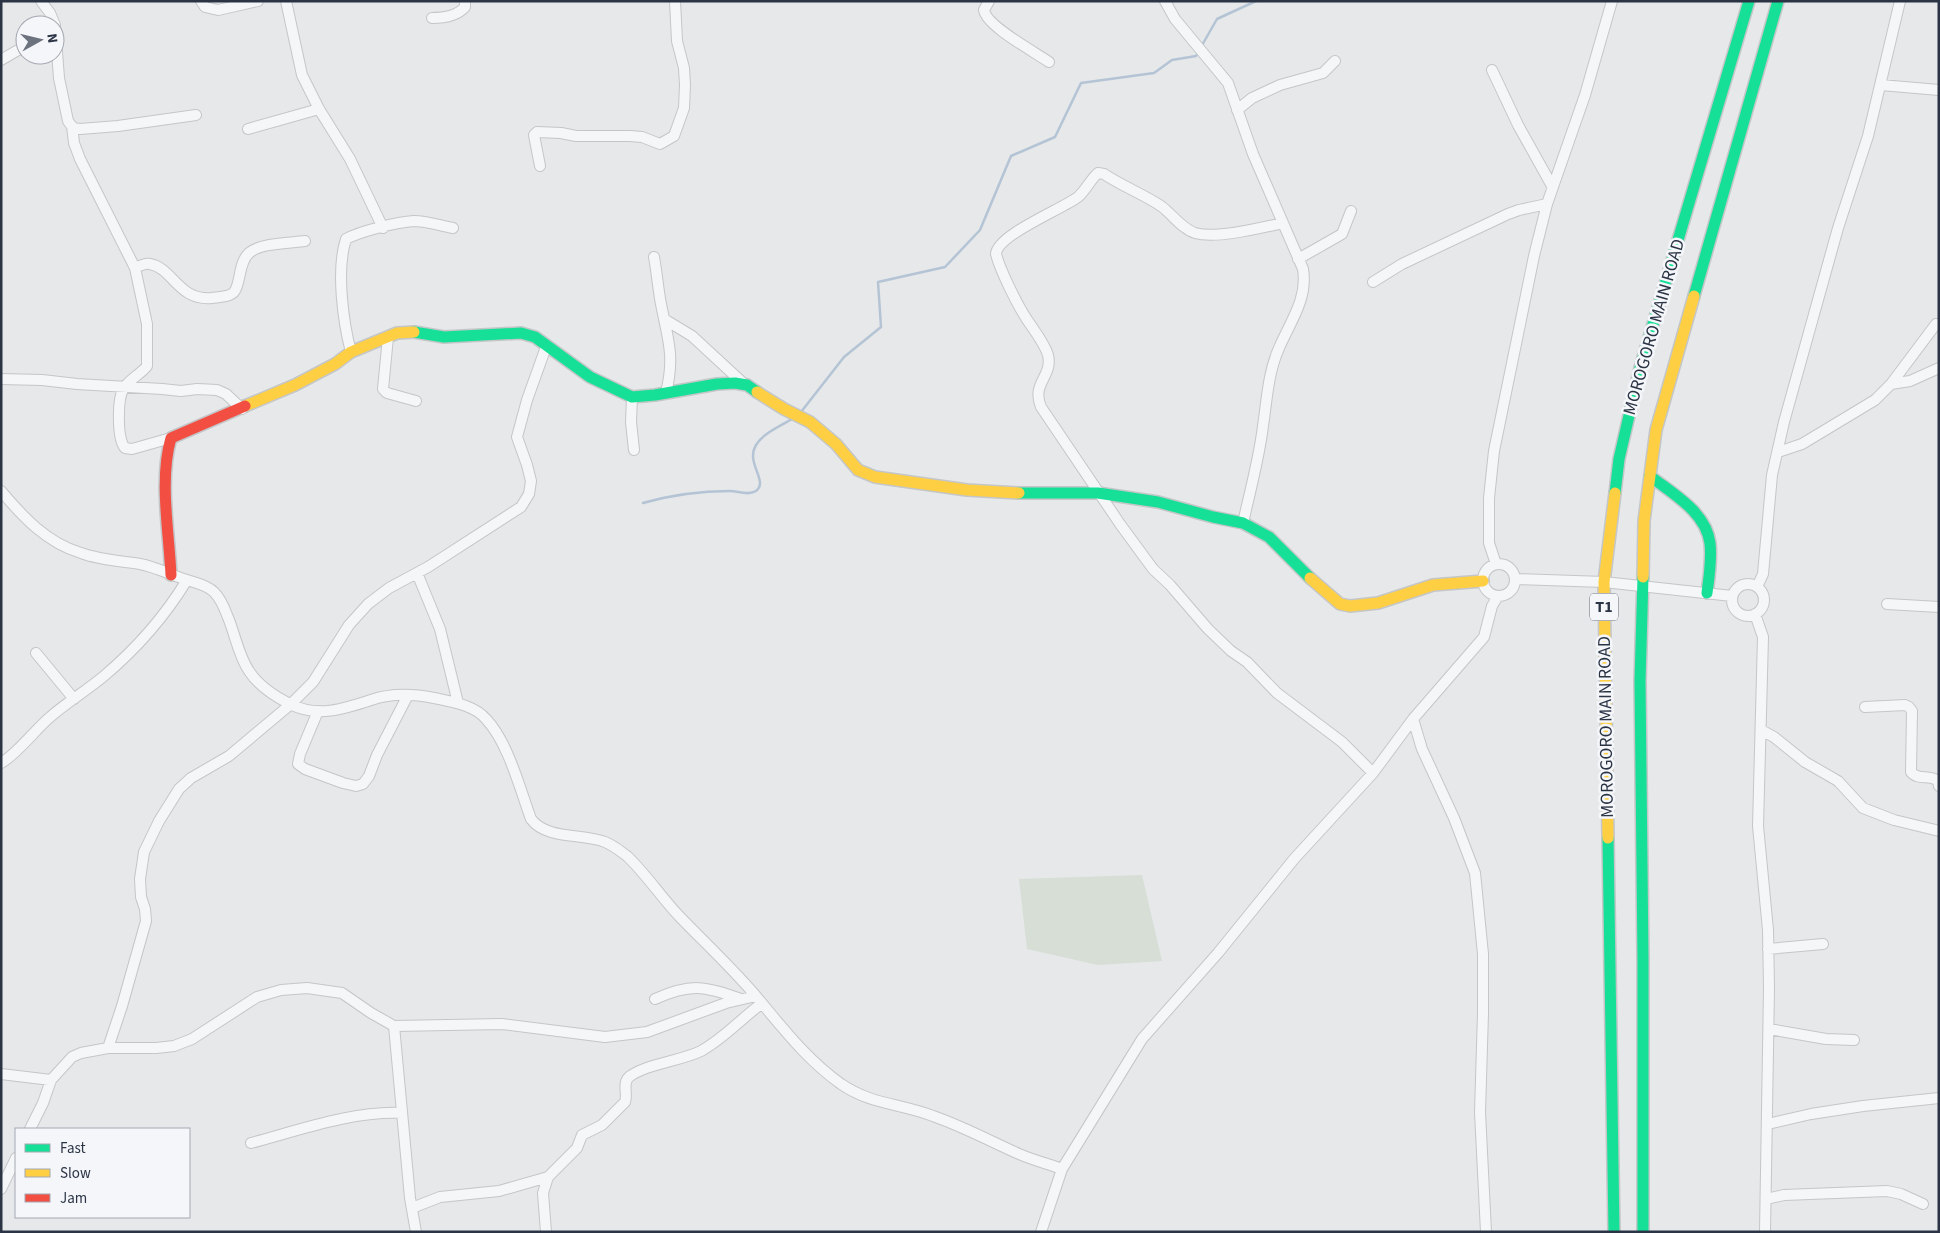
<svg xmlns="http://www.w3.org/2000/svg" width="1940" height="1233" font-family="'Source Sans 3',sans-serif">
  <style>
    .green { fill: #d6ded6 }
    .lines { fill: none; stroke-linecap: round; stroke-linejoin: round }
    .stream { stroke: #b4c4d5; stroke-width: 2.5 }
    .street-casing { stroke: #c4c6c8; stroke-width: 12 }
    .fast-casing { stroke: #c4c6c8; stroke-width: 14 }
    .slow-casing { stroke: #c4c6c8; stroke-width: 14 }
    .jam-casing { stroke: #c4c6c8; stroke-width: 14 }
    .street { stroke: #f5f6f7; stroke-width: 10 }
    .fast { stroke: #16e098; stroke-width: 11 }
    .slow { stroke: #ffcf43; stroke-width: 11 }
    .jam { stroke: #f24e42; stroke-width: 11 }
    .labels { text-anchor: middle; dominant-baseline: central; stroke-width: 5; stroke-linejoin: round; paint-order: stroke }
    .shield { fill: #f4f6f9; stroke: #676e7b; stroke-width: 1 }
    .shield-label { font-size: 16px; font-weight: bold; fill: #2b3445 }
    .street-label { font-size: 18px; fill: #2b3445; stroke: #f4f6f9 }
  </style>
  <rect width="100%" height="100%" fill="#e6e8ea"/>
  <path class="green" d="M1142,875L1162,961L1098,965L1027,949L1019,879Z"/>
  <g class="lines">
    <path class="stream" d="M1201,47L1217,19L1256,1
      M801,412L844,357L881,327L878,282L945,267L980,230L1011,156L1055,137L1081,83L1154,73L1172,60L1196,56L1199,52
      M643,503C671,495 700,491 730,491C738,491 748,496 756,491C769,481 745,463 756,445C763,433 782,425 794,418"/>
    <g class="street-casing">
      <path id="street" d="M41,1L50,13L55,25
        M201,1L205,7L218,10L258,1
        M286,1L302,75L319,109L350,159L383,228
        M989,1L984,10C986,26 1035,52 1049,62
        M1165,1L1175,19L1228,83L1253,154L1303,269C1308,299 1290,322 1279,348C1268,373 1267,399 1263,426C1259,459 1250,491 1243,523
        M432,18C444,18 457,16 465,7V1
        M55,26L59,78L68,121L73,128L80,129L118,126L196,115
        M1,60L25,46
        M1492,70L1518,125L1552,186
        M1881,85L1939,90
        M1237,110L1252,98L1280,85L1323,73L1335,61
        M72,126L74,143L80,159L135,268L147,324V366C140,375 129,379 124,388C117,398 117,439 125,448L132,449L171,438
        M248,129L319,109
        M540,166L534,135L537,132L561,133L576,136H630L642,137L660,144L674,136L684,108L685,85L684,68L677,41L675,1
        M1283,223C1260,228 1217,239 1195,233C1182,229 1172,214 1161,206C1143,194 1122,186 1104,174L1098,173C1090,180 1086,190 1078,197C1062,209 997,235 996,254C1000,270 1017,304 1026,318C1033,329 1044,342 1048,355C1053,377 1031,383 1041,407L1120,524L1153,569L1170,585L1208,629L1231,651L1247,662L1277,693L1342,742L1373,773
        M654,257C657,273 658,289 661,304C668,340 675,356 666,393
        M1298,259L1342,234L1351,211
        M135,268C139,266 145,263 150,264C173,268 178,301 212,298C218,297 230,297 234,292C241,284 238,263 249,253C260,243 290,243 305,241
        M1373,282L1402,264L1508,214L1519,210L1547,204
        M664,319L692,336L744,384
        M388,337L383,389L387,393L416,401
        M351,352C343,322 336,269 346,239C361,231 397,222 414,221C427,221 441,226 453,228
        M1,379L42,380L77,384L162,389L181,391L197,389L217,390L226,394L242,409
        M1891,384L1910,381L1939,368
        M632,397L631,422L634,450
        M1778,452L1802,444L1875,400L1891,384L1936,324
        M1,491C23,517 47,543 81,553C100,560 120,561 140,564C156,567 171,575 187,580C196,583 207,585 214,592C220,598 224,607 227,615C235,633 238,655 249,671C258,685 276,697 290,704C317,718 344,709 371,700C391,693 414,694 434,698C452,702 474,705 486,719C508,742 520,789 531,819C547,840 582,833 605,842C613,845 620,851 627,856C646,874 661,897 679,916C704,942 731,967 755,995C782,1027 806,1059 841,1084C872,1105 899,1103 933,1116C962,1126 990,1141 1019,1154C1033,1160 1048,1164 1062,1169
        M1483 580a16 16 0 1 1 32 0a16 16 0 1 1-32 0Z
        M1496,564L1489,543V498L1494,451L1534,256L1547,204L1585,95L1612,1
        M417,573L440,629L458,703
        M1515,579L1604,582L1732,596
        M1732 600a16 16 0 1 1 32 0a16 16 0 1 1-32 0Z
        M1757,587L1763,574L1772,475L1784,422L1838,228L1868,136L1900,1
        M1887,604L1939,607
        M1755,614L1763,637L1758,826L1768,930L1769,989L1765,1232
        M36,653L74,699
        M1865,707L1905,705L1909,707L1912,711L1911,772C1918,781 1930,774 1938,781L1939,786
        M318,711L300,754L298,764L305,769L343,783L356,786L363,784L369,776L377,755L408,695
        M1413,719L1422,749L1454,818L1475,873L1483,954V1013L1480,1112L1486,1232
        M1761,730L1774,737L1805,762L1838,781L1863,808L1894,820L1939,831
        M1,763C16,755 35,730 49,718C66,703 86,691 104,676C136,649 165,616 187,580
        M1768,949L1823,944
        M655,999C691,983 704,986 741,999
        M394,1026L410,1198L416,1232
        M1769,1029L1826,1039L1854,1040
        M108,1048L122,1006L146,921L145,909L141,897L140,879L144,852L159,821L179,789L191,778L229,756L291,704L313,682L349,625L368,604L389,588L428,567L521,507L529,494L531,481L527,465L517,437L527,400L546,347
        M1,1074L51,1080
        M1768,1124L1811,1114L1863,1106L1939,1098
        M30,1129L43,1103L51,1080L72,1057L81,1053L108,1048H156L174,1046L192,1039L257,997L281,990L307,988L342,993L371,1013L394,1026L502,1024L605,1037L647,1032L726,1003L756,996
        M251,1143C300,1130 351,1111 402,1113
        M1,1189L16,1158
        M1766,1199L1784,1195L1887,1191L1901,1194L1923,1204
        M412,1208L440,1197L499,1191L548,1177
        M546,1232L543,1193L548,1177L577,1148L582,1135L602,1125L625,1102C628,1094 622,1083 629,1077C645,1064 681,1061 701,1051C723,1039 741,1019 761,1004
        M1041,1232L1062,1169L1142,1039L1218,953L1294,859L1373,773L1413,719L1484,637L1492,606L1498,596"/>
    </g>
    <g class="fast-casing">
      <path id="fast" d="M1694,296L1778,1
        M414,332L444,337L521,333L535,337L590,377L632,397L655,395L717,384L735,383L747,385L757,392
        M1650,476C1673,494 1706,512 1710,543C1712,560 1709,577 1707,593
        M1019,493H1098L1158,502L1213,517L1243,523L1269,537L1310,578
        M1615,493L1619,459L1640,368L1749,1
        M1643,577L1640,681L1643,959V1232
        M1608,838L1614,1232"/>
    </g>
    <g class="slow-casing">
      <path id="slow" d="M757,392L784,409L810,422L836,444L858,470L875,477L967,490L1019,493
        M245,406L295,385L335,364L351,352L397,333L414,332
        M1643,577L1644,521L1656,430L1694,296
        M1310,578L1340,604L1350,606L1378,603L1433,585L1483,581
        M1608,838L1604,582L1615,493"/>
    </g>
    <g class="jam-casing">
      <path id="jam" d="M171,575C169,532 159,479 171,438L245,406"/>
    </g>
    <use href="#street" class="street"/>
    <use href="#fast" class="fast"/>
    <use href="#slow" class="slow"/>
    <use href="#jam" class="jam"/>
  </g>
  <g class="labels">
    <rect class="shield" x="1590" y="593.5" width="28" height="27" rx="4"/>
    <g class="shield-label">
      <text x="1604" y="607">T1</text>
    </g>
    <g class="street-label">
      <text transform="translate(1654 327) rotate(-74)">MOROGORO MAIN ROAD</text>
      <text transform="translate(1606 727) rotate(-91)">MOROGORO MAIN ROAD</text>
    </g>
  </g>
  <rect width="1940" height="1233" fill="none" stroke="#2b3445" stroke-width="5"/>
  <rect x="15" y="1128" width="175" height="90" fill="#f4f6f9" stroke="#a4a8b1"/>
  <rect x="25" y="1144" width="25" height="8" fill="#16e098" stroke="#a4a8b1"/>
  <text x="60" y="1153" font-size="15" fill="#2b3445">Fast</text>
  <rect x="25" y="1169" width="25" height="8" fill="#ffcf43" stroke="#a4a8b1"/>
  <text x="60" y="1178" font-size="15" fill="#2b3445">Slow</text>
  <rect x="25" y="1194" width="25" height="8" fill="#f24e42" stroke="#a4a8b1"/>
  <text x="60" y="1203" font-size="15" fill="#2b3445">Jam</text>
  <g transform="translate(40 40) rotate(82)"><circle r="24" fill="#f4f6f9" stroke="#a4a8b1"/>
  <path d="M0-4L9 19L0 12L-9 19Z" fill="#6c737f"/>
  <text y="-8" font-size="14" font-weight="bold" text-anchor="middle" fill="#2b3445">N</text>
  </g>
</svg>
